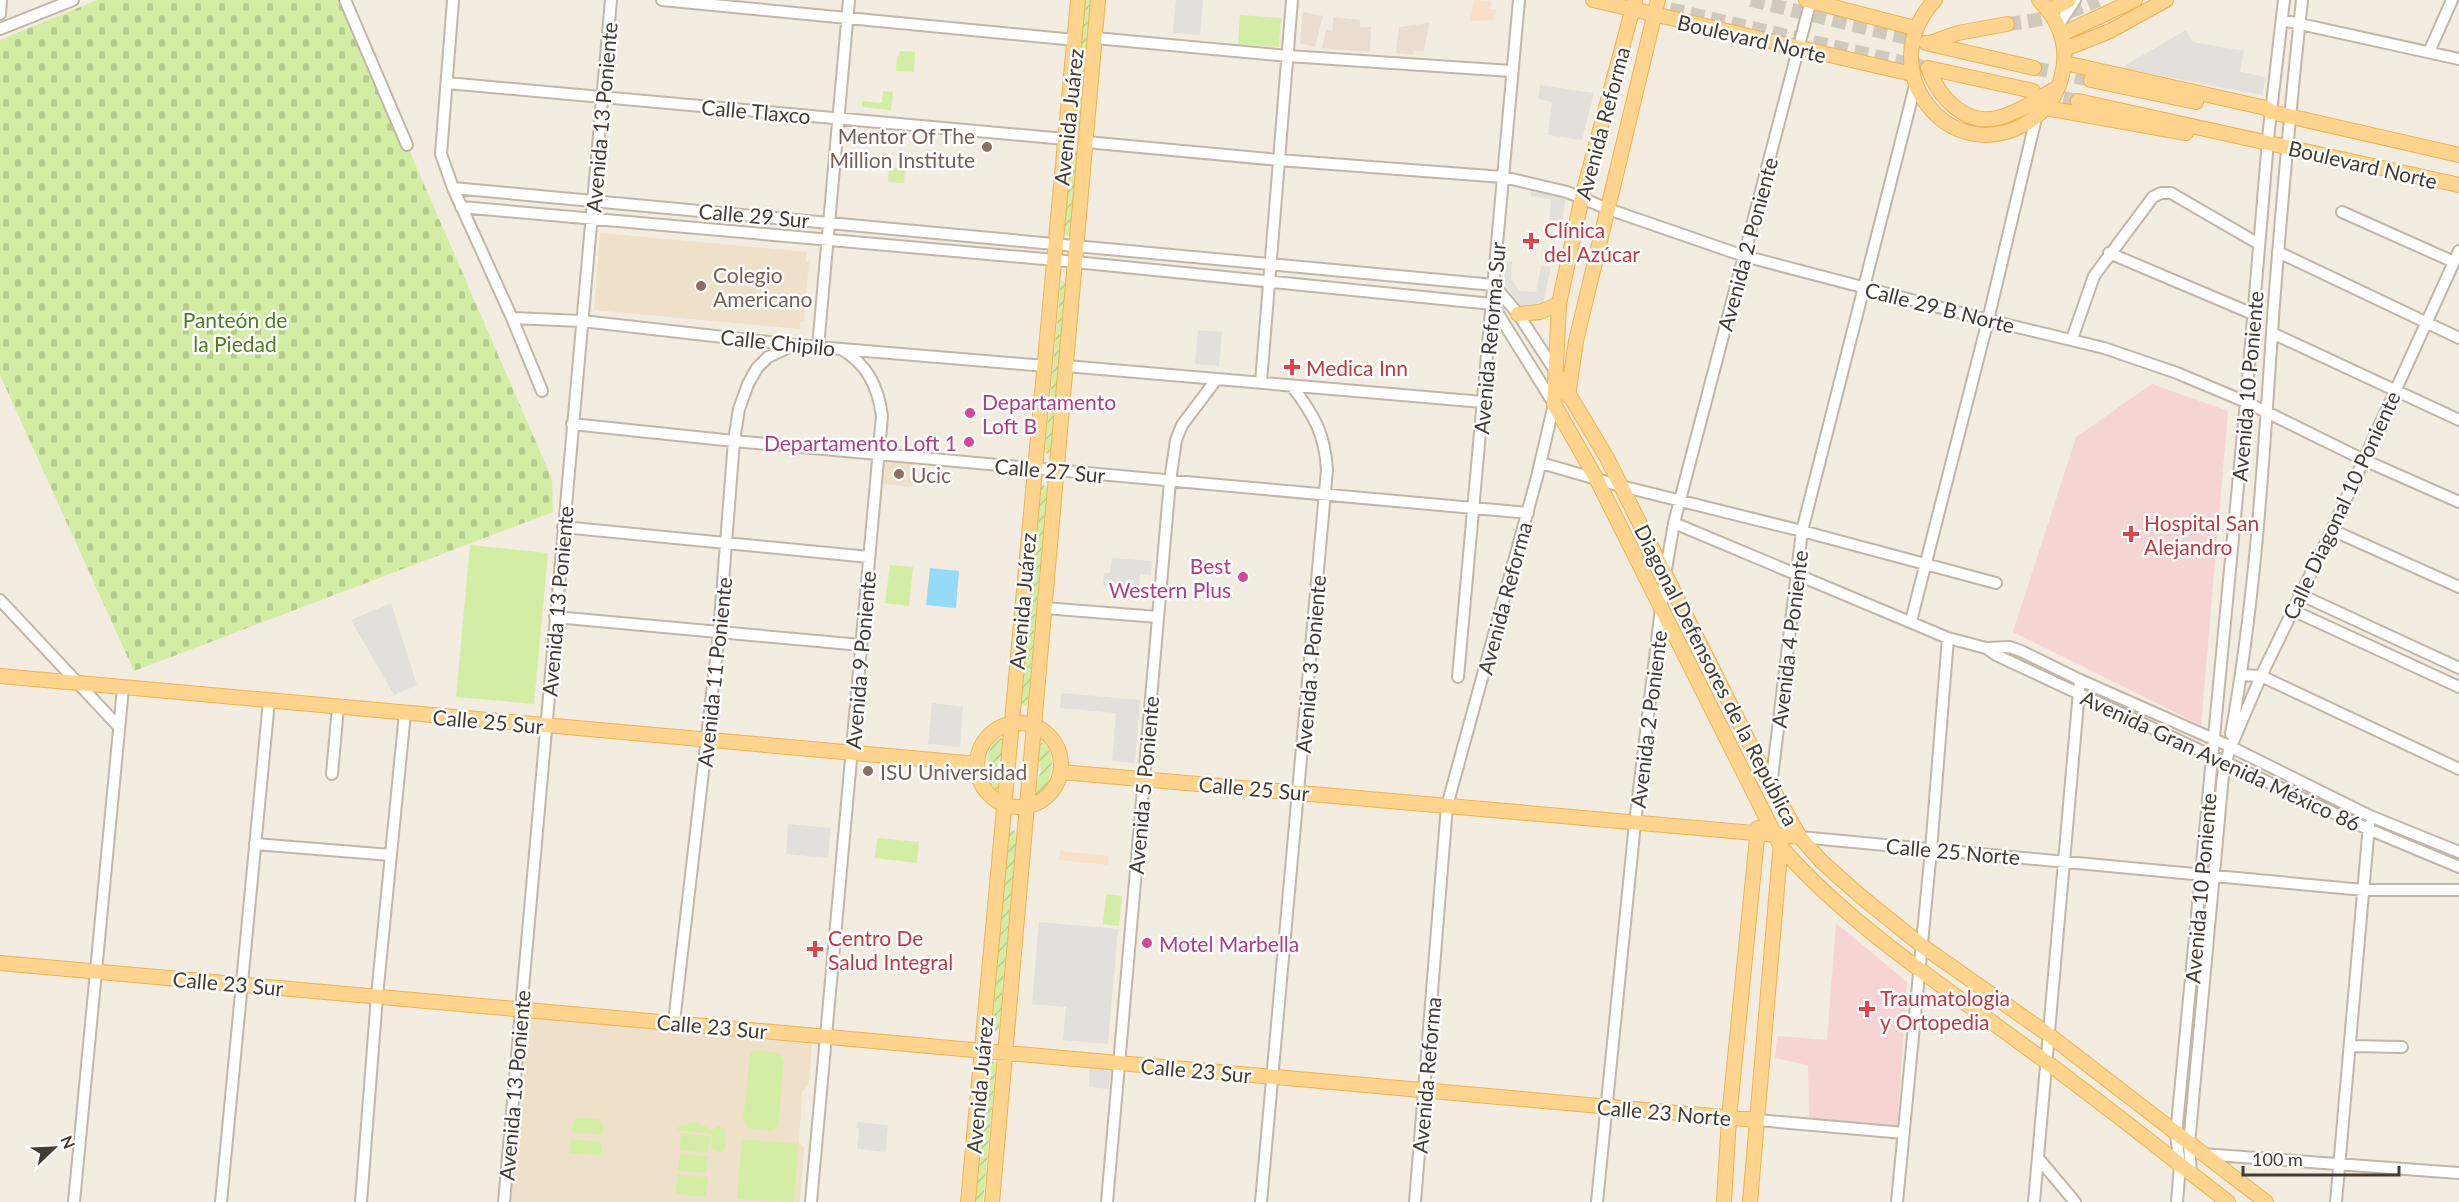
<svg xmlns="http://www.w3.org/2000/svg" width="2459" height="1202" font-family="Lato,sans-serif">
  <style>
    .residential { fill: #e8ddcf }
    .commercial { fill: #f9e0c9 }
    .education { fill: #eee0c9 }
    .medical { fill: #f6d4d3 }
    .grass { fill: #d3eda4 }
    .cemetery { fill: url(#cemetery-stones) }
    .garden { fill: url(#garden-furrows) }
    .parking { fill: #e3dfdb }
    .water { fill: #95daf8 }
    .lines { fill: none; stroke-linecap: round; stroke-linejoin: round }
    .major-tunnel { stroke: #d0c9be; stroke-width: 14; stroke-dasharray: 14 7; stroke-linecap: butt }
    .minor-casing { stroke: #c2b6a6; stroke-width: 14 }
    .major-casing { stroke: #f1b151; stroke-width: 16 }
    .minor { stroke: #fff; stroke-width: 10 }
    .major { stroke: #ffd48e; stroke-width: 14 }
    .education-dot { fill: #8d6e63; stroke: #fff; stroke-width: 2 }
    .health-dot { fill: #e0444e; stroke: #fff; stroke-width: 2 }
    .hotel-dot { fill: #d1479c; stroke: #fff; stroke-width: 2 }
    .labels { text-anchor: middle; dominant-baseline: central; stroke-width: 5; stroke-linejoin: round; paint-order: stroke }
    .street-label { font-size: 21px; fill: #453b32; stroke: #fff }
    .education-label { font-size: 21px; fill: #785e54; stroke: #fff; text-anchor: start }
    .health-label { font-size: 21px; fill: #be3a42; stroke: #fff; text-anchor: start }
    .park-label { font-size: 21px; fill: #4c7d1f; stroke: #fff }
    .hotel-label { font-size: 21px; fill: #b23c85; stroke: #fff; text-anchor: start }
  </style>
  <defs>
    <pattern id="cemetery-stones" width="16" height="16" patternUnits="userSpaceOnUse" patternTransform="scale(1.5)"><rect width="16" height="16" fill="#d3eda4"/><path d="M2 7V4a2 2 0 0 1 4 0v3zM10 15v-3a2 2 0 0 1 4 0v3z" fill="#b6cc8e"/></pattern>
    <pattern id="garden-furrows" width="10" height="10" patternUnits="userSpaceOnUse" patternTransform="scale(1.5)"><rect width="10" height="10" fill="#d3eda4"/><path d="M-1 1l2-2M0 10L10 0M9 11l2-2" fill="none" stroke="#b6cc8e"/></pattern>
  </defs>
  <rect width="100%" height="100%" fill="#f3ece1"/>
  <path class="residential" d="M1303,12L1323,16L1315,47L1300,43Z
    M1334,17L1360,20V27H1371L1370,52L1322,48L1326,29L1332,31Z
    M1429,23L1424,51L1413,50L1414,55L1396,53L1399,27Z"/>
  <path class="commercial" d="M1474,0L1491,1L1490,9H1496L1495,20L1470,21Z
    M1060,851L1109,856L1108,865L1059,860Z"/>
  <path class="education" d="M600,233L807,252L806,261L809,262L804,322H800V329L594,310Z
    M886,461L914,464L912,487L883,484Z
    M530,1015L812,1041L809,1085L802,1091L799,1142L804,1147L800,1202H510Z"/>
  <path class="medical" d="M2152,384L2228,411L2201,725L2013,632L2076,437Z
    M1836,923L1907,982L1897,1129L1809,1122L1808,1065L1775,1058L1777,1036L1827,1040Z"/>
  <path class="grass" d="M1240,15L1281,18L1279,47L1238,44Z
    M900,51L915,52L914,72L896,71L897,56H899Z
    M883,91L893,92L891,110L862,107V101L882,103Z
    M889,167L905,169L904,183L888,182Z
    M470,545L548,553L534,704L456,697Z
    M890,565L913,567L909,606L885,603Z
    M877,838L919,842L917,863L875,858Z
    M1106,894L1122,896L1119,926L1103,924Z
    M755,1050L779,1053L784,1060L778,1126L771,1131L749,1128L743,1122L750,1054Z
    M578,1118L599,1119L604,1125L603,1135L572,1132L573,1121Z
    M695,1122L712,1130L719,1126L726,1130L725,1150L721,1152L711,1148L712,1134L677,1130L679,1126Z
    M681,1133L710,1136L708,1153L680,1150Z
    M571,1139L601,1142V1155L570,1153Z
    M742,1139L798,1144L794,1202L737,1199Z
    M680,1154L708,1156L706,1173L678,1171Z
    M677,1175L708,1177L706,1197L676,1194Z"/>
  <path class="cemetery" d="M97,0H344L552,479L553,512L134,671L0,375V40Z"/>
  <path class="garden" d="M1084,0H1092L1080,129L1076,132L1073,129Z
    M1075,147L1078,151L1071,233L1068,236L1064,233L1071,150Z
    M1061,280L1066,283L1052,452L1048,454L1045,452Z
    M1044,485L1047,488L1028,703L1025,706L1021,703L1040,487Z
    M999,738H1002L1005,743L997,767L1002,789L999,793L992,792C987,773 982,752 999,738Z
    M1042,742C1059,754 1050,780 1043,795L1037,798L1033,793L1041,771L1037,747Z
    M1014,830L1017,834L999,1029L995,1032L992,1028L1009,833Z
    M993,1061L996,1064L983,1202H976L989,1063Z"/>
  <path class="parking" d="M1176,0H1203L1200,35L1173,33Z
    M2186,30L2193,42L2244,51L2240,72L2266,77L2262,95L2121,68Z
    M1540,85L1594,93L1582,140L1548,135L1552,102L1538,99Z
    M1531,189L1566,192L1562,227L1549,226L1551,199L1531,196Z
    M1507,261L1512,262L1511,279L1519,291L1536,292L1541,266L1551,267L1543,304L1523,310L1504,282Z
    M1198,330L1222,332L1219,366L1195,364Z
    M1112,558L1152,561L1151,575L1140,574L1139,588L1103,585L1104,573H1110Z
    M391,603L417,685L394,695L351,620Z
    M1061,693L1140,700L1135,763L1112,761L1116,713L1060,708Z
    M932,703L963,707L960,747L928,744Z
    M788,824L831,828L828,858L786,854Z
    M1039,922L1118,929L1108,1044L1063,1040L1066,1007L1032,1004Z
    M1090,1065L1111,1066L1109,1089L1089,1087Z
    M857,1122L888,1125L886,1152L857,1149L859,1128H856Z"/>
  <path class="water" d="M930,568L959,571L956,608L926,605Z"/>
  <g class="lines">
    <path class="major-tunnel" d="M1629,0L1923,67
      M1751,0L1924,42
      M2007,24C2039,21 2069,14 2098,0
      M2034,68L2091,80
      M2043,94L2078,101"/>
    <g class="minor-casing">
      <path id="minor" d="M345,0L407,145
        M453,0L441,154L453,188L512,318L542,391
        M662,0L1075,40
        M0,14L1,0
        M2282,20L2459,59
        M2058,26L2075,0
        M0,29L73,0
        M1095,38L1288,56L1511,71
        M2429,52L2452,0
        M447,83L1065,139
        M1086,142L1279,160L1503,177L1567,192L1608,209L1744,256L1988,320L2104,348L2177,373L2246,402L2364,460L2459,502
        M453,188L1494,285
        M461,207L1055,260L1492,304L1554,404L1537,477L1447,806L1415,1202
        M2342,212L2454,262
        M2278,252L2459,338
        M2109,253L2253,314
        M1494,285L1518,314L1554,369
        M512,318L582,321L794,345L1045,366
        M2272,333L2459,420
        M2072,339L2094,276L2153,197L2161,193H2171L2259,244
        M818,347L849,0
        M1066,366L1483,402
        M1261,382L1292,0
        M572,424L734,441L1528,513
        M1541,463L1621,486L1802,531L1996,583
        M1674,523L1948,638L1986,648L1996,655L2368,829L2459,867
        M563,527L869,557
        M2332,530L2459,587
        M2299,594L2459,668
        M0,600L119,727
        M1044,608L1158,617
        M2292,610L2459,687
        M555,617L861,645
        M1911,621L1988,320L2036,118
        M1986,648L2010,647L2021,651L2080,680L2227,745L2370,816L2459,852
        M2241,675L2261,676L2459,769
        M1458,677L1519,0
        M2231,734C2257,592 2264,447 2274,304C2282,202 2291,101 2302,0
        M332,774L338,707
        M1771,786L1802,531L1915,86
        M1800,837L2364,890H2459
        M255,844L391,855
        M674,1022L719,633L734,441L739,409L748,384L757,368L768,357L794,345
        M2350,1046L2402,1047
        M1757,1120L1904,1133
        M2202,1154L2459,1173
        M2038,1158L2075,1202
        M2191,1174L2189,1144L2223,775L2229,751L2261,676L2332,530L2459,251
        M74,1202L123,688
        M221,1202L269,701
        M361,1202L377,996L405,713
        M504,1202L611,0
        M811,1202L882,416C878,386 867,364 841,349
        M1107,1202L1170,481L1176,440L1182,425L1216,380
        M1261,1202L1327,470C1325,434 1314,415 1292,386
        M1597,1202L1635,823L1665,575L1674,523L1811,0
        M1897,1202L1931,850L1948,638
        M2034,1202L2080,680
        M2177,1202L2180,1165L2176,1135L2246,402L2269,129L2284,0
        M2336,1202L2369,825"/>
    </g>
    <g class="major-casing">
      <path id="major" d="M1593,0L1912,74
        M1635,0L1582,197L1559,304L1554,404L1597,480L1781,847C1846,922 1939,983 2019,1042C2090,1093 2158,1148 2228,1202
        M1806,0L1915,28
        M1935,0C1871,68 1947,168 2025,124C2044,113 2057,97 2062,75C2069,46 2060,21 2039,0
        M2049,11L2069,0
        M2062,34L2135,0
        M1926,43L2034,68
        M1930,43L1958,33L2007,24
        M2065,49L2110,31L2166,0
        M2065,63L2266,108L2271,112L2459,155
        M1928,68C1939,97 1965,128 2001,117C2021,111 2040,98 2058,87
        M1928,68L2033,91
        M2091,80L2196,102
        M2078,101L2459,185
        M2046,108L2186,133
        M1518,314L1540,312L1559,304
        M1555,371L1607,458L1771,786L1800,837L1821,861L1858,894L1921,945L2049,1035L2266,1202
        M1568,396L1576,341L1658,0
        M0,676L977,764
        M977 765a42 42 0 1 1 84 0a42 42 0 1 1-84 0Z
        M1061,772L1800,837
        M0,963L1757,1120
        M968,1202L1078,0
        M992,1202L1098,0
        M1724,1202L1729,1118L1758,828
        M1750,1202L1781,842"/>
    </g>
    <use href="#minor" class="minor"/>
    <use href="#major" class="major"/>
  </g>
  <g class="education-dot">
    <circle cx="987" cy="147" r="6"/>
    <circle cx="701" cy="286" r="6"/>
    <circle cx="899" cy="474" r="6"/>
    <circle cx="868" cy="771" r="6"/>
  </g>
  <g class="health-dot">
    <path d="M1528 232h6v6h6v6h-6v6h-6v-6h-6v-6h6z"/>
    <path d="M1289 358h6v6h6v6h-6v6h-6v-6h-6v-6h6z"/>
    <path d="M2128 525h6v6h6v6h-6v6h-6v-6h-6v-6h6z"/>
    <path d="M812 940h6v6h6v6h-6v6h-6v-6h-6v-6h6z"/>
    <path d="M1864 1000h6v6h6v6h-6v6h-6v-6h-6v-6h6z"/>
  </g>
  <g class="hotel-dot">
    <circle cx="970" cy="413" r="6"/>
    <circle cx="969" cy="442" r="6"/>
    <circle cx="1243" cy="577" r="6"/>
    <circle cx="1147" cy="943" r="6"/>
  </g>
  <g class="labels">
    <g class="street-label">
      <text transform="translate(1752 38) rotate(13)">Boulevard Norte</text>
      <text transform="translate(756 111) rotate(5)">Calle Tlaxco</text>
      <text transform="translate(601 117) rotate(-85)">Avenida 13 Poniente</text>
      <text transform="translate(1068 117) rotate(-84)">Avenida Juárez</text>
      <text transform="translate(1602 123) rotate(-75)">Avenida Reforma</text>
      <text transform="translate(2363 164) rotate(13)">Boulevard Norte</text>
      <text transform="translate(754 215) rotate(5)">Calle 29 Sur</text>
      <text transform="translate(1747 244) rotate(-75)">Avenida 2 Poniente</text>
      <text transform="translate(1940 307) rotate(14)">Calle 29 B Norte</text>
      <text transform="translate(1489 338) rotate(-85)">Avenida Reforma Sur</text>
      <text transform="translate(778 342) rotate(6)">Calle Chipilo</text>
      <text transform="translate(2247 386) rotate(-85)">Avenida 10 Poniente</text>
      <text transform="translate(1050 470) rotate(5)">Calle 27 Sur</text>
      <text transform="translate(2341 505) rotate(-65)">Calle Diagonal 10 Poniente</text>
      <text transform="translate(1504 598) rotate(-75)">Avenida Reforma</text>
      <text transform="translate(557 601) rotate(-85)">Avenida 13 Poniente</text>
      <text transform="translate(1022 601) rotate(-85)">Avenida Juárez</text>
      <text transform="translate(1789 639) rotate(-83)">Avenida 4 Poniente</text>
      <text transform="translate(860 660) rotate(-85)">Avenida 9 Poniente</text>
      <text transform="translate(1310 664) rotate(-85)">Avenida 3 Poniente</text>
      <text transform="translate(714 672) rotate(-84)">Avenida 11 Poniente</text>
      <text transform="translate(1717 675) rotate(63)">Diagonal Defensores de la República</text>
      <text transform="translate(1648 719) rotate(-83)">Avenida 2 Poniente</text>
      <text transform="translate(488 721) rotate(5)">Calle 25 Sur</text>
      <text transform="translate(2221 760) rotate(25)">Avenida Gran Avenida México 86</text>
      <text transform="translate(1143 785) rotate(-85)">Avenida 5 Poniente</text>
      <text transform="translate(1254 788) rotate(5)">Calle 25 Sur</text>
      <text transform="translate(1953 851) rotate(5)">Calle 25 Norte</text>
      <text transform="translate(2200 888) rotate(-85)">Avenida 10 Poniente</text>
      <text transform="translate(228 983) rotate(5)">Calle 23 Sur</text>
      <text transform="translate(712 1026) rotate(5)">Calle 23 Sur</text>
      <text transform="translate(1196 1070) rotate(5)">Calle 23 Sur</text>
      <text transform="translate(1426 1075) rotate(-85)">Avenida Reforma</text>
      <text transform="translate(514 1085) rotate(-85)">Avenida 13 Poniente</text>
      <text transform="translate(979 1085) rotate(-85)">Avenida Juárez</text>
      <text transform="translate(1664 1112) rotate(5)">Calle 23 Norte</text>
    </g>
    <g class="education-label">
      <text x="975" y="135" text-anchor="end">Mentor Of The<tspan x="975" dy="24">Million Institute</tspan></text>
      <text x="713" y="274">Colegio<tspan x="713" dy="24">Americano</tspan></text>
      <text x="911" y="474">Ucic</text>
      <text x="880" y="771">ISU Universidad</text>
    </g>
    <g class="health-label">
      <text x="1544" y="229">Clínica<tspan x="1544" dy="24">del Azúcar</tspan></text>
      <text x="1306" y="367">Medica Inn</text>
      <text x="2144" y="522">Hospital San<tspan x="2144" dy="24">Alejandro</tspan></text>
      <text x="828" y="937">Centro De<tspan x="828" dy="24">Salud Integral</tspan></text>
      <text x="1880" y="997">Traumatologia<tspan x="1880" dy="24">y Ortopedia</tspan></text>
    </g>
    <g class="park-label">
      <text x="235" y="319">Panteón de<tspan x="235" dy="24">la Piedad</tspan></text>
    </g>
    <g class="hotel-label">
      <text x="982" y="401">Departamento<tspan x="982" dy="24">Loft B</tspan></text>
      <text x="957" y="442" text-anchor="end">Departamento Loft 1</text>
      <text x="1231" y="565" text-anchor="end">Best<tspan x="1231" dy="24">Western Plus</tspan></text>
      <text x="1159" y="943">Motel Marbella</text>
    </g>
  </g>
  <g transform="translate(54 1148) rotate(67)" stroke="#ffffff" stroke-width="4.5" paint-order="stroke">
  <path d="M0-4.5L10 22L0 15L-10 22Z" fill="#453b32"/>
  <text y="-9" font-size="16" font-weight="bold" text-anchor="middle" fill="#453b32">N</text>
  </g>
  <path d="M2243 1166v9h156v-9" fill="none" stroke="#453b32" stroke-width="3"/>
  <text x="2252" y="1166" font-size="18" fill="#453b32" stroke="#ffffff" stroke-width="4.5" paint-order="stroke">100 m</text>
</svg>
